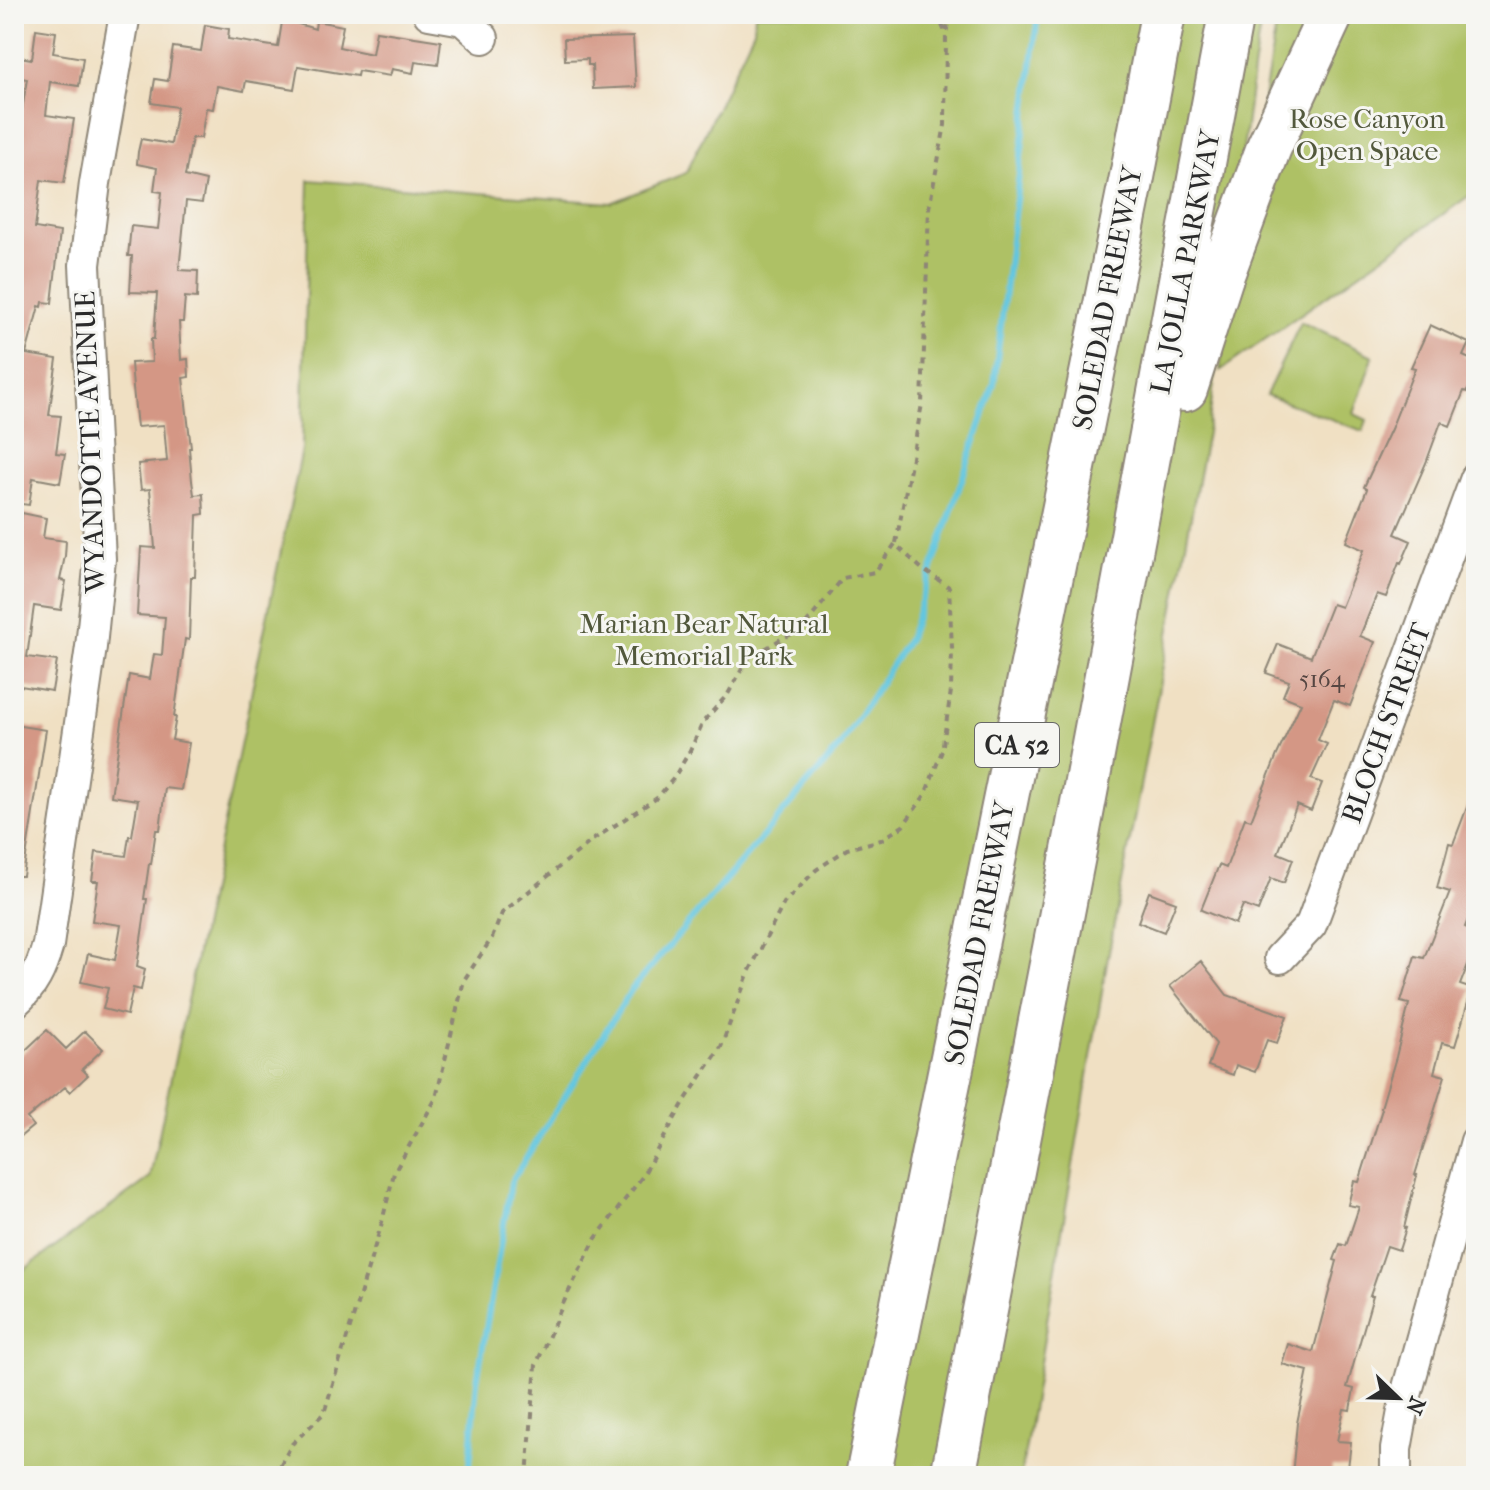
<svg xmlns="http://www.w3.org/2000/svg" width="1490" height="1490" font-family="'IM FELL French Canon',serif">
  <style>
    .green { fill: #aec165; stroke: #6c7648; stroke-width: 2 }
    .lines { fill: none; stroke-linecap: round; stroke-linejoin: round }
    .stream { stroke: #62c6e0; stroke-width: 6 }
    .building { fill: #d49785 }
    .minor-casing { stroke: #8e8677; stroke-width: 34 }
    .highway-casing { stroke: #8e8677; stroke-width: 48 }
    .path { stroke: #8e8677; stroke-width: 4; stroke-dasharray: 6 6; stroke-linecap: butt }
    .minor { stroke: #fff; stroke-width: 30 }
    .highway { stroke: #fff; stroke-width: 44 }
    .labels { text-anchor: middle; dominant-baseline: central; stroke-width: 6; stroke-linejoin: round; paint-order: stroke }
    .number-label { font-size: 24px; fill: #554642 }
    .shield { fill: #f6f6f2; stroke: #686867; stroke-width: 2 }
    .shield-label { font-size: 26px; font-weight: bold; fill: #2b2b2b }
    .park-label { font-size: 28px; fill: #52583c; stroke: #f6f6f2 }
    .street-label { font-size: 28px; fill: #2b2b2b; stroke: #f6f6f2 }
  </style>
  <rect width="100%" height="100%" fill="#f6f6f2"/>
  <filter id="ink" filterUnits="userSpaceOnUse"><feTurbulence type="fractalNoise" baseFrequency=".0125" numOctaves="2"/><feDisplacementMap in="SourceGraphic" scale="16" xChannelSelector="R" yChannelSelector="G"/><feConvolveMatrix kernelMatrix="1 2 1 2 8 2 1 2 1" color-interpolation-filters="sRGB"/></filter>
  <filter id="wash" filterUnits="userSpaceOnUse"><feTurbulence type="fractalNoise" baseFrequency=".006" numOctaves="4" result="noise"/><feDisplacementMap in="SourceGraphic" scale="32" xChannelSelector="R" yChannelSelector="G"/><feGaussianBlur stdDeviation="1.8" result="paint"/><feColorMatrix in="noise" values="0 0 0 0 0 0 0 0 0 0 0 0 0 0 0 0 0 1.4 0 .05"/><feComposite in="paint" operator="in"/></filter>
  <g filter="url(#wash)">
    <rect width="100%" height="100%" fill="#f0e0c3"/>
    <path class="green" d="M755,14H1262L1254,63L1209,422L1107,962L1021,1476H14V1277L150,1178L302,450L309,180L611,203L686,173L754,30Z
      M1278,14H1476V191L1220,371L1226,321Z
      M1301,322L1373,356L1354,414L1367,420L1363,431L1266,395Z"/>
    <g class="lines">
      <path class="stream" d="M469,1476L477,1381L511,1182L632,989L841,745L909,638L994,384L1038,14"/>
    </g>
    <g id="blocks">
      <path class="building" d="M316,21L343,26L339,47L372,54L376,31L441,41L438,65L415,62L413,73L392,69L390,76L358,71L357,76L298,66L294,89L246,81L244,91L217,86L213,109L206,108L201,138H192L185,176L206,181L202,203L186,201L179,270L198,271L197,298L185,297L183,322H179L181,360L188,359L189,377L183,378L191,448H189L192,481L194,495L203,494L204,514L197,515L195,577H191L189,640L185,639L174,717H176L172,740L189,743L181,790L165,788L160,830H156L151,864H149L144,899H147L137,966L145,969L141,990L133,988L127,1015L103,1009L108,988L81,982L88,954L115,960L121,925L92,921L98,881H92L96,852L126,856L129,836H132L138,800L111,796L129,675L150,679L154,654L162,655L165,617L137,615L141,547L155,548L150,489L141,490L138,464L167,461L164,425L137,427L133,388L131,363L152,362L151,339H154L157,293L130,292L132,256H128L131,226L158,229L162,192L154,191L157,168L137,164L138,152L141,139L171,144L177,107L151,103L155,79L168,81L173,47L201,51L205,25L229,29L228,39L278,47L282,22L295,23L315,29Z
        M36,29L56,32L53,53L83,58L79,86L50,82L46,115L74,119L64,183L41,180L35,228L60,232L52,303L43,302L42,307L39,306L26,354L57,359L49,415L61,416L56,453L65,454L60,483L33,478L29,505L14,503V188L16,172L14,171V110L22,111L27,79L16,77L19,57L32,59Z
        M633,37L636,87L593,89L592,65H588V59L565,60L564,39Z
        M1430,325L1469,343L1463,356L1476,362V372L1467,392L1464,391L1450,426L1441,422L1426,463L1395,534L1411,541L1401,564L1399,563L1386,597L1377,594L1360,636L1375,642L1350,706L1334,700L1318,740L1327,744L1311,779L1322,783L1311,811L1297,805L1278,853L1293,859L1284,883L1271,878L1258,911L1243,905L1235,924L1201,910L1219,865L1226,868L1245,818L1251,820L1277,755L1301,703L1283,696L1289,681L1266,673L1278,644L1311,657L1332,604L1341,607L1364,550L1346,542L1367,489L1364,487L1391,429L1415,368L1411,367Z
        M22,513L46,518L43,538L66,541L65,556L60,580L66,581L61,610L34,606L27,657L57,661L52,691L14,685V581Z
        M14,725L46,730L23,876H14Z
        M1474,789H1476V899L1465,927L1476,932V944L1460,985L1472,989L1455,1046L1442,1043L1434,1073L1445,1076L1415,1175H1417L1404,1228H1406L1399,1250L1387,1246L1370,1296H1373L1347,1387L1354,1389L1350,1410L1344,1409L1337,1441L1351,1442L1348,1468L1332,1467L1331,1476H1292L1297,1423L1308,1371L1282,1364L1288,1344L1313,1352L1337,1261L1334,1260L1340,1244L1346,1246L1359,1207L1348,1205L1354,1181L1359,1182L1382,1109L1381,1108L1396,1057L1409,1004L1401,1002L1415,956L1424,958L1450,892L1437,888L1449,843L1453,844Z
        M1149,892L1176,902L1164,932L1138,922Z
        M1201,961L1227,995L1287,1016L1277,1043L1267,1040L1255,1072L1236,1065L1233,1075L1208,1066L1216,1044L1170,986Z
        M47,1030L66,1049L85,1031L103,1049L82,1069L88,1075L70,1092L65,1087L27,1118L33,1126L14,1142V1061Z"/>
    </g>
  </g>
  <g filter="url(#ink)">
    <use href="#blocks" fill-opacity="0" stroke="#8e8677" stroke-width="2"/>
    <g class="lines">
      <g class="minor-casing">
        <path id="minor" d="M429,14L463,20L483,38
          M1280,958L1311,925L1476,478
          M14,1003C34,986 41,969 48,945L91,647L100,559L85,265L95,183L125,14
          M1396,1476V1449L1406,1395L1476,1141"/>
      </g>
      <g class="highway-casing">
        <path id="highway" d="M1185,389L1220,280L1269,147L1331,14
          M868,1476L1132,177L1163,14
          M953,1476L1077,835L1231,14"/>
      </g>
      <path class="path" d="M937,14L946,34
        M1476,221L1470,233L1468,269L1476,282
        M896,543L922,404L929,208L945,125L946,34L950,14
        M285,1476L280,1466L292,1444L324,1413L381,1226L394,1173L436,1098L464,980L492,938L502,913L594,839L657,798L673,779L690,751L703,722L728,694L747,660L781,639L802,629L843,578L875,572L895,544L922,569L949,587L952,648L951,691L942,751L925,795L903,826L881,840L847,849L816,870L784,903L748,974L721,1047L684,1102L642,1177L596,1238L567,1295L536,1365L527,1476"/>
      <use href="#minor" class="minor"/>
      <use href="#highway" class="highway"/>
    </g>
  </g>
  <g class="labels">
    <g class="number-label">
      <text x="1322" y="679">5164</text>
    </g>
    <rect class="shield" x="975" y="723" width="84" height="44" rx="6"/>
    <g class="shield-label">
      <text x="1017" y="745">CA 52</text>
    </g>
    <g class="park-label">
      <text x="1367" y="118">Rose Canyon<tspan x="1367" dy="32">Open Space</tspan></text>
      <text x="704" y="623">Marian Bear Natural<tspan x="704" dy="32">Memorial Park</tspan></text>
    </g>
    <g class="street-label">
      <text transform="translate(1185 262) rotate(-79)">LA JOLLA PARKWAY</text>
      <text transform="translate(1107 298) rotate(-79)">SOLEDAD FREEWAY</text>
      <text transform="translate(90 442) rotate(-92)">WYANDOTTE AVENUE</text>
      <text transform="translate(1386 723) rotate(-70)">BLOCH STREET</text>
      <text transform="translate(979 933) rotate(-79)">SOLEDAD FREEWAY</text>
    </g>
  </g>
  <rect width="1490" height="1490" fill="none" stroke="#f6f6f2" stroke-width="48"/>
  <g transform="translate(1398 1398) rotate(113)" stroke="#f6f6f2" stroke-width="6" paint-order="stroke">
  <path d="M0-6L14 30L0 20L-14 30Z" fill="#2b2b2b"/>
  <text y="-12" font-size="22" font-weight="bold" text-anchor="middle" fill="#2b2b2b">N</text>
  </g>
</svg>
